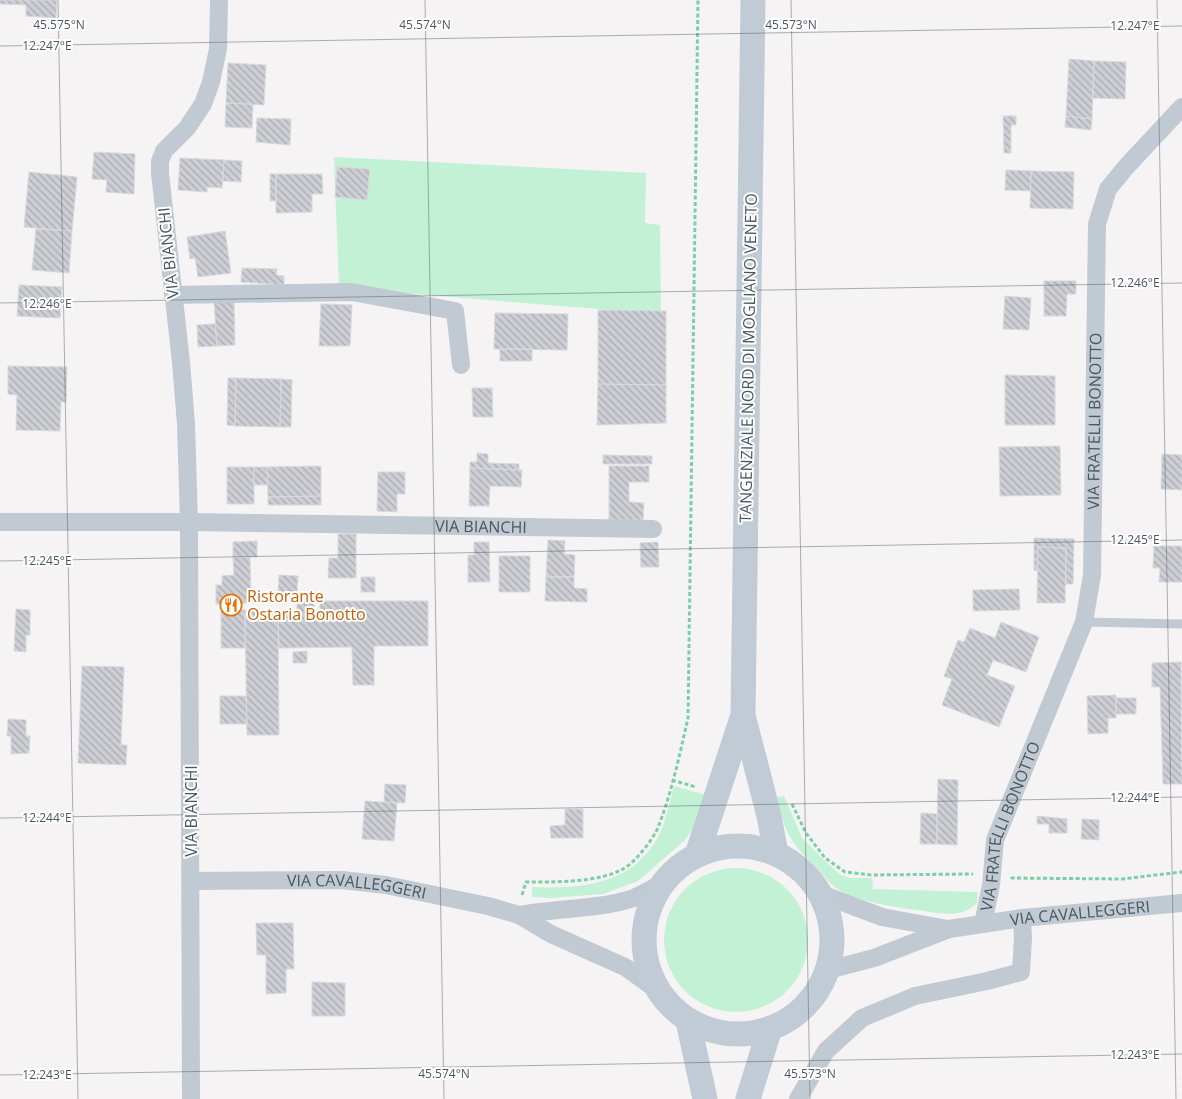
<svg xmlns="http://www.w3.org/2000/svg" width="1182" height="1099" font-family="'Open Sans',sans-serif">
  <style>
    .grass { fill: #c3f1d5 }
    .building { fill: url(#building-back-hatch); stroke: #d7d9de }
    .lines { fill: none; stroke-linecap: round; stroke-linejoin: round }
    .path { stroke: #7ad0a6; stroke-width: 3; stroke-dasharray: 4 2.5; stroke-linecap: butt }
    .service { stroke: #c1cad2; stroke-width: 9 }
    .minor { stroke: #c1cad2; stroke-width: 18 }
    .secondary { stroke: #c1cbd6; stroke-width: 25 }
    .ticks { fill: none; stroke: #4a5661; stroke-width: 1; stroke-opacity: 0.45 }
    .labels { text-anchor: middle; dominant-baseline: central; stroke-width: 4; stroke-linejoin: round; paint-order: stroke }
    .street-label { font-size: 16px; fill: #4a5661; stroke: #fff }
    .food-label { font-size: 16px; fill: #c56008; stroke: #fff; text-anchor: start }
    .ticks-label { font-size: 12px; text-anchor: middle; fill: #4a5661; stroke: #fff; stroke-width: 4; stroke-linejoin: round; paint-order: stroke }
  </style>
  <defs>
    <pattern id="building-back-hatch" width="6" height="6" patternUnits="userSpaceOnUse" patternTransform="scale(1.25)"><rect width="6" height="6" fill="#cdcfd5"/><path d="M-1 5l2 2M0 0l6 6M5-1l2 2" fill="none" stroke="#a8abb0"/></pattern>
  </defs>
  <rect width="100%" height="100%" fill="#f5f3f3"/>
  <path class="grass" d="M334,157L646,173L645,223L660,225L661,314L339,288Z
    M674,786L706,795L698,821L685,840L638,881L603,894L551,898L532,897V887C581,889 632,885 658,837C665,825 670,800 674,786Z
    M784,796L802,838L822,858L839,874L850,878H872L873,889L978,892L977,903C963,918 943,914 924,911C896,907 860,903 836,888C829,883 823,875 818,869C808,859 797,849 790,837C783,825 781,811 777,797Z
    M664 940a72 72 0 1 1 144 0a72 72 0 1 1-144 0Z"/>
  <path class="building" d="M0,0H57L56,18L26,16V5L0,4Z
    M1069,59L1094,61L1092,119L1066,116Z
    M1094,61L1126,62L1125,99L1093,98Z
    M228,63L266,65L264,105L226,103Z
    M226,103L253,104L252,128L225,127Z
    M1003,116H1016V125H1011V153H1004Z
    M1066,116L1092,119L1091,130L1065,127Z
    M257,118L291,119L290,145L256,142Z
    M94,152L135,154L134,194L106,192L107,180L92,179Z
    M180,158L224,160L222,188L207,187V192L178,190Z
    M224,160L242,161L241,182L223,181Z
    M337,167L370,169L367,200L335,197Z
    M1006,170L1031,171L1030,191L1005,190Z
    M1031,171L1074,172L1073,209L1030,208Z
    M29,172L77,177L72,231L24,227Z
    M270,174H276V201H270Z
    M276,174H322L323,194H312V212L276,213Z
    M36,229L72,231L69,273L32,270Z
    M225,231L231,273L198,277L195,258L190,259L187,237Z
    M242,268L277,269L276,275L284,276V285L241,282Z
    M1044,281H1076V294H1067L1066,316H1044Z
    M19,285L62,287L60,318L17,316Z
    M1005,296L1031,298L1029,330L1003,329Z
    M234,301L235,345L217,346L214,302Z
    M321,304L352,305L350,346H319Z
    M598,310L666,311V385L598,384Z
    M495,313L568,314L567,350L494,349Z
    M215,324L217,346L198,347L197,325Z
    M500,349H532V361H500Z
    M8,366L67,367L66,402H61L60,431L16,430L17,395L8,394Z
    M1005,375L1055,376V425H1005Z
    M228,378H236L235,426L227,425Z
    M236,378L281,379L280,427L235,426Z
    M281,379L292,380L291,427H280Z
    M598,384L666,385V423L597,425Z
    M472,388H492L493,417H473Z
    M1060,446L1061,495L1000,496L999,447Z
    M477,453L488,454V463L519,464V470L470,468V462H477Z
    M1162,454L1182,455V490L1161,489Z
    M603,455L652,456V464H603Z
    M321,466V496L268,497L267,467Z
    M609,466H649V482H629V502L644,503L643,520H609Z
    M227,467H254V504H227Z
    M254,467H267L268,485H253Z
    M470,468L522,470L521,487L490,486L489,506H469Z
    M378,472H405V494H397V512L377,511Z
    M321,496V505H268V497Z
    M338,534H356V578H328L329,558H338Z
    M1034,538L1074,539L1073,584H1066V548L1038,547L1037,571L1034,570Z
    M548,540L565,541L564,554L575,555L574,577H546Z
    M257,541V557H233V542Z
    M474,542H489L490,582H468V555H474Z
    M658,542L659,567H641L640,543Z
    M1154,546H1182V582H1159L1160,568H1153Z
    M1038,547L1066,548L1065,603H1037Z
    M499,556H530V592H499Z
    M233,557H250L251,603L216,604V585H222V576L234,575Z
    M279,575L298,576L297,595H278Z
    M361,577H375V592H361Z
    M546,577H574V588L587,589V602L545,601Z
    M1019,589L1020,610L973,611V590Z
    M297,599H314V613H320V601H428V646H374V685H353L352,647L279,648L278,611H297Z
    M16,609L30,610V635H26V652L14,651Z
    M221,610H245V648H221Z
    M245,610L278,611L279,735H247Z
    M1001,622L1039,637L1026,672L993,660L987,675L1015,686L999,727L942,705L952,679L944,676L958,640L964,642L970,628L995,638Z
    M307,651V663H293V652Z
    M1181,662L1182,784H1163L1160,687H1152V663Z
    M82,666L124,667L121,745H127L126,765L78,763Z
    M1116,695V718H1108V733L1088,734L1087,696Z
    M220,696H246L247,724H220Z
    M1116,698H1136V714H1116Z
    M8,719L26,720V736H30L29,753L11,754V736H7Z
    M938,779L958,780L957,845L937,844Z
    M385,784L406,785L405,803L384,802Z
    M365,801L397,803L394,841L362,839Z
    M565,809H583V838H551L550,826L565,825Z
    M921,813L937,814V844H920Z
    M1037,816L1067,819V833H1049V824H1037Z
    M1082,819L1099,820V840L1081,839Z
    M256,923H293L294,969H286V993L266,994V955H257Z
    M312,982L345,983V1016H312Z"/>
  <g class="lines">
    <path class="path" d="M672,780L696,787
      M792,804L806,833L825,858L845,872L871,875L973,874
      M1011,877L1012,878L1122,879L1182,872
      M522,895L526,882C555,882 597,883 623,869C635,863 655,837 659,825C672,791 680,753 688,718L698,0"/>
    <path class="service" d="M1084,622L1182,624"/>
    <g class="minor">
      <path d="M173,295L352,292L455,311L461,365"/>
      <path id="s1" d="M0,522H189L653,529"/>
      <path id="s2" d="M191,881L342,880L386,885L488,906L519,915"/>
      <path d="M821,894L882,917L948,929"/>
      <path id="s3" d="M983,924L991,885L995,840L1084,622L1092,575L1097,224L1108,189L1126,167L1182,107"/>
      <path id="s4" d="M828,970L874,958L949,929L1022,918L1182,903"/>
      <path d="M657,990L625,967L551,934L519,915C557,908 597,910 634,898C643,894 653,888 662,884"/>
      <path d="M191,1099L189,522L186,424L181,362L160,173V161L164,151L187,128L203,104L211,82L218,49L219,0"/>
      <path d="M798,1099L826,1051L862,1018L915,996L987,981L1021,972L1023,938L1022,918"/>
    </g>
    <path class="secondary" d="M753,0L743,715L769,816L776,854
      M644 940a94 94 0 1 1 188 0a94 94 0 1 1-188 0Z
      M697,855L743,715
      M688,1021L705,1099
      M748,1099L769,1031"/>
  </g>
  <path class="ticks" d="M58,0L78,1099M425,0L444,1099M791,0L810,1099M1157,0L1176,1099M0,46L1182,26M0,303L1182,283M0,561L1182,540M0,818L1182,797M0,1075L1182,1054"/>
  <defs>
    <g id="restaurant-ring" transform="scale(1.125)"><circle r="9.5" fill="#fff" stroke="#e8710a" stroke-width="1.5"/><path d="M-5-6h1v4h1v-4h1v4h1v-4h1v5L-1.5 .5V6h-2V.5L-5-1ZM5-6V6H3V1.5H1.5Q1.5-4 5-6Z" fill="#e8710a"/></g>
  </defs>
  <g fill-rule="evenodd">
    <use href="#restaurant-ring" x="231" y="605"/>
  </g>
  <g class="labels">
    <g class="street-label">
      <text transform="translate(168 253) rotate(-96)">VIA BIANCHI</text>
      <text transform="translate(748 358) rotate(-89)">TANGENZIALE NORD DI MOGLIANO VENETO</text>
      <text stroke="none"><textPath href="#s3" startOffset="522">VIA FRATELLI BONOTTO</textPath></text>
      <text stroke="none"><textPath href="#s1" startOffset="481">VIA BIANCHI</textPath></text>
      <text transform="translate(191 811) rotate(-90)">VIA BIANCHI</text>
      <text stroke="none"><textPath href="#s3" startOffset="102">VIA FRATELLI BONOTTO</textPath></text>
      <text stroke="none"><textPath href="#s2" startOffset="166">VIA CAVALLEGGERI</textPath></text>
      <text stroke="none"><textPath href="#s4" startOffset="260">VIA CAVALLEGGERI</textPath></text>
    </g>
    <g class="food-label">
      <text x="247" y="596">Ristorante<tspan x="247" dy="18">Ostaria Bonotto</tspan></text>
    </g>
  </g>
  <g class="ticks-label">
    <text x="59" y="29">45.575°N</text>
    <text x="425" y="29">45.574°N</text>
    <text x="791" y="29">45.573°N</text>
    <text x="1135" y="30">12.247°E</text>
    <text x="47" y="50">12.247°E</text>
    <text x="1135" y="287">12.246°E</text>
    <text x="47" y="308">12.246°E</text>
    <text x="1135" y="544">12.245°E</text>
    <text x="47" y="565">12.245°E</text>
    <text x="1135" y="802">12.244°E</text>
    <text x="47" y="822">12.244°E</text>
    <text x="1135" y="1059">12.243°E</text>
    <text x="444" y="1078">45.574°N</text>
    <text x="810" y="1078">45.573°N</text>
    <text x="47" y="1079">12.243°E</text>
  </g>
</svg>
